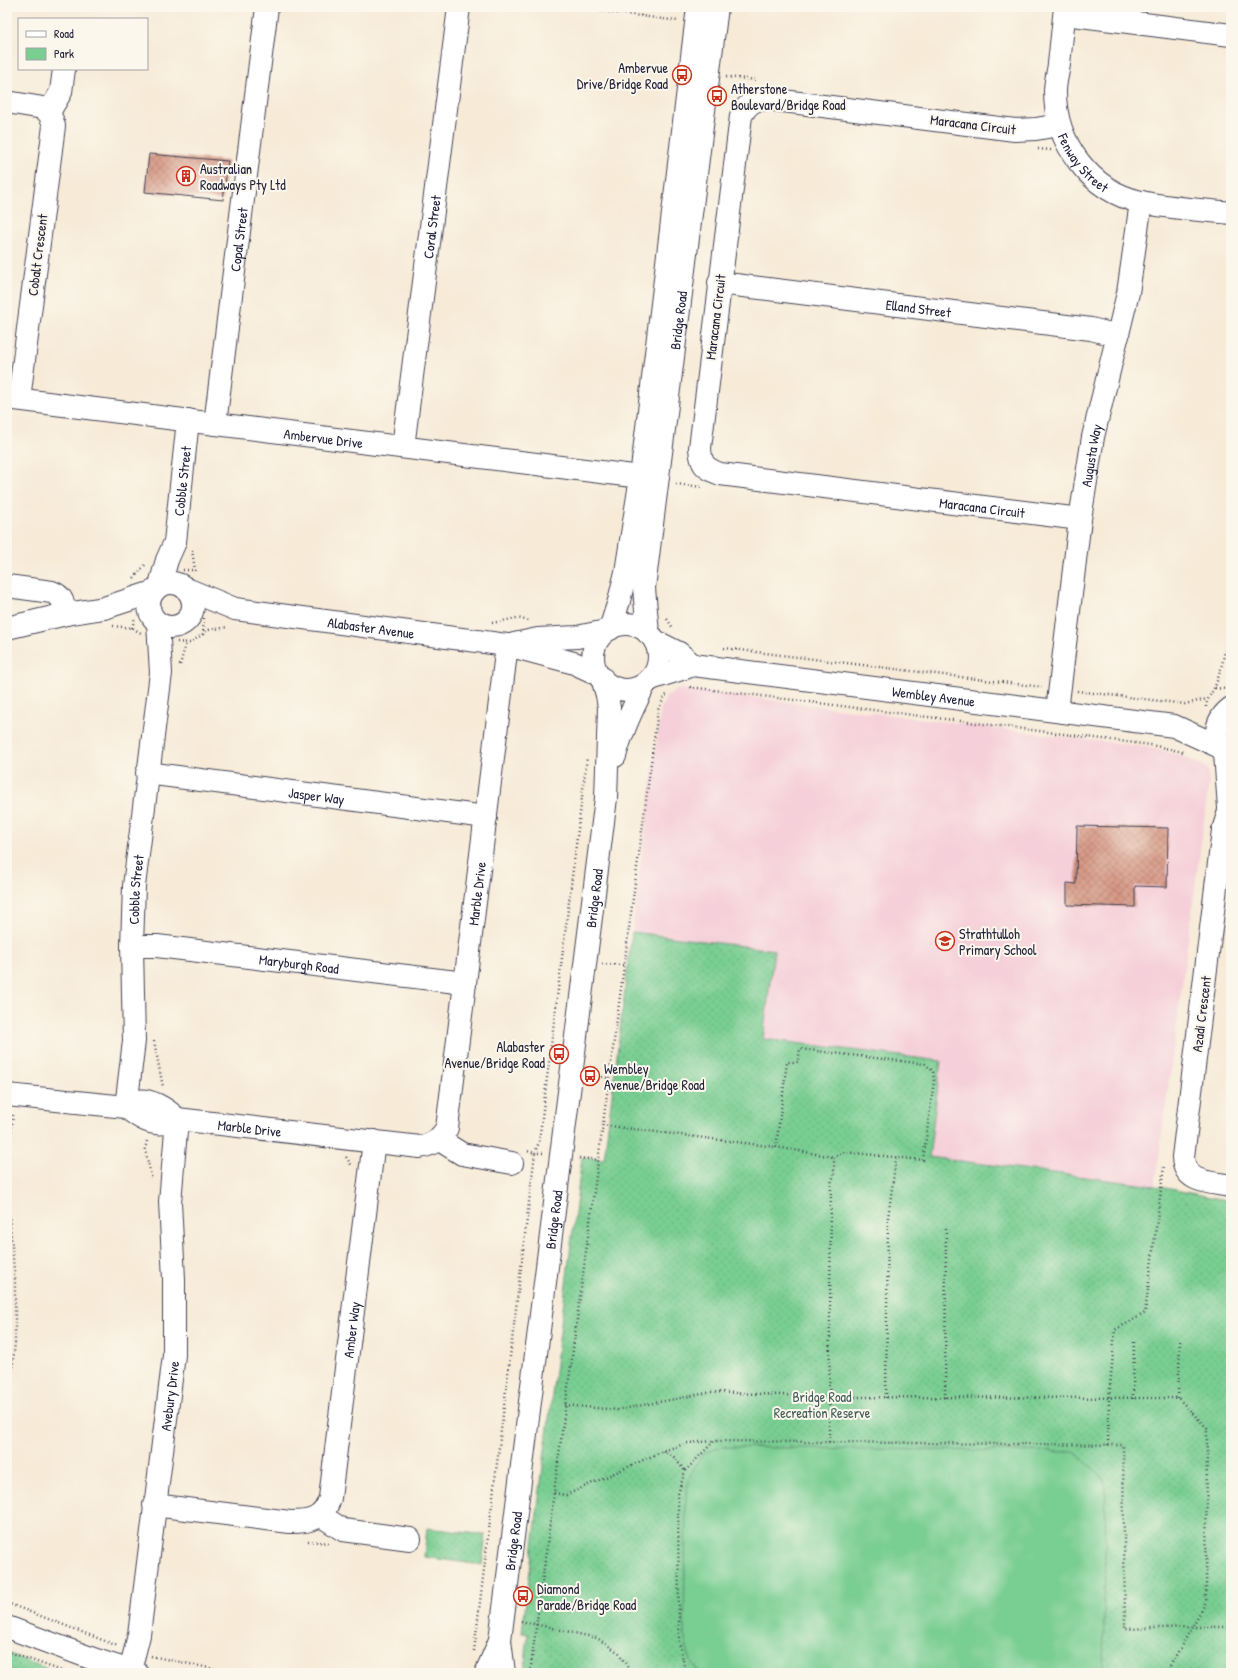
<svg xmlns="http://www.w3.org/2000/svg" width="1238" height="1680" font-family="'Patrick Hand',sans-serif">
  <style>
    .built { fill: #f5cfd9 }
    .green { fill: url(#green-dots); stroke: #4e7866 }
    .pitch { fill: #79ce92; stroke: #4e7866 }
    .building { fill: url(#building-cross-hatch) }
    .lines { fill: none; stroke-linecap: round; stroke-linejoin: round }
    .minor-casing { stroke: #424053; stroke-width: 24 }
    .path { stroke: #424053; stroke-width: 2.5; stroke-dasharray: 1 3; stroke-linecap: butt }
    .minor { stroke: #fff; stroke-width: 22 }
    .labels { text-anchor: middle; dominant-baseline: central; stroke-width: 4; stroke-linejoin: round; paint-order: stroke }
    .poi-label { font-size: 14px; fill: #22223b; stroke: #fbf7ec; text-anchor: start }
    .street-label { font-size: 14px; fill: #22223b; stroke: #fbf7ec }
    .park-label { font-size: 14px; fill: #405e59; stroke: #fbf7ec }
  </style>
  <defs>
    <pattern id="green-dots" width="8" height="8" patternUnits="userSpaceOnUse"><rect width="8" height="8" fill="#79ce92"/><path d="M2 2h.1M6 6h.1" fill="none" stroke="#68b17f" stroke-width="1.8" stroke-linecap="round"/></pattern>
    <pattern id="building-cross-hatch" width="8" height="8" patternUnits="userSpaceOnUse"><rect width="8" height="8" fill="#d5937f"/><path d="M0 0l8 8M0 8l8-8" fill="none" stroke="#ac7869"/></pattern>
  </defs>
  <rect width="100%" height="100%" fill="#fbf7ec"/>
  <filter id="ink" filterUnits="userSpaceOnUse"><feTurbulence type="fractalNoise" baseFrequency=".025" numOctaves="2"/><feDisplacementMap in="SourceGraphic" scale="8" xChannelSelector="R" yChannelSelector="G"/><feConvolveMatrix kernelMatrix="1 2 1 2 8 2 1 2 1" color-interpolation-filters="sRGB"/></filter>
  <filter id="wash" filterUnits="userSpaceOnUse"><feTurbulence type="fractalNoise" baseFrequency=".012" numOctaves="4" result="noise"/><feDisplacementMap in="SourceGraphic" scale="16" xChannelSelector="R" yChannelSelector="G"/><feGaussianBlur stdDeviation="0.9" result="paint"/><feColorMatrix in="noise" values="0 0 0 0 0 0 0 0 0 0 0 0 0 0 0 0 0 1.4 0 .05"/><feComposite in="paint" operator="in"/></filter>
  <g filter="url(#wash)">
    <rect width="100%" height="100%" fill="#f7ebd8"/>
    <path class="built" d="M683,689L1147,747L1176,754L1204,766L1208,770L1209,783L1155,1186L929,1157L940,1061L763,1039L774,950L632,932L661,709L666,697L676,690Z"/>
    <path class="green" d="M632,932L774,950L763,1039L941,1061L929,1157L1155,1186L1231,1201V1673H524L528,1634L522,1633L582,1157L604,1159Z
      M427,1528L486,1535L482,1565L424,1557Z
      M7,1653L58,1673H7Z"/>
    <path class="pitch" d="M722,1447L1074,1452L1102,1476L1106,1486L1103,1673H700C689,1664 687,1647 684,1634L686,1494L691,1472L704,1453Z"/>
    <g id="blocks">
      <path class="building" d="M149,154L228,161L223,200L145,192Z
        M1077,826L1168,828L1167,887L1135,886V907L1067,905V883L1076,884Z"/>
    </g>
  </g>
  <g filter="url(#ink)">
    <use href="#blocks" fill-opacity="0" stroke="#424053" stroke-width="1"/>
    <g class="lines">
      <g class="minor-casing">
        <g id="minor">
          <path id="s1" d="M1065,7C1063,26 1061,45 1059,64C1058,73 1055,82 1055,91C1055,143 1090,191 1141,202C1168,208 1203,210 1231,213"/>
          <path d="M1065,14L1231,35"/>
          <path d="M7,102L43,108C50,113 52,118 54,126L19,399"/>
          <path d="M49,112L61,92L64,69"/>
          <path id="s2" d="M1059,125L1036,129L1015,130L767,99C754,99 747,104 741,116L700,448C701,464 704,468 720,474L1080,519"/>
          <path id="s3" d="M719,283L1091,329L1118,336"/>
          <path id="s4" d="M7,398L641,477"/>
          <path id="s5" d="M215,424L267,7"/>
          <path id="s6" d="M403,447L459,7"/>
          <circle cx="171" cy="605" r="22"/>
          <path id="s7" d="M160,585L167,560L175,542L188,420"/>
          <path d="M7,586L52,592C63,596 63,603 66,614"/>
          <path id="s8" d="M189,590L235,609L507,645L574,663L598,674"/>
          <circle cx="626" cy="657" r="33"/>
          <path d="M7,628L66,614L104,608L153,592"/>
          <path d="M610,629L619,601L626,572L641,477L698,7"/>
          <path id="s9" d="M648,633L644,588L717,7"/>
          <path d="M655,641L679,653L693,665"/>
          <path d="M514,644L538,639L577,637L606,631"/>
          <path id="s10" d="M649,680C663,674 678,671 693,665L1174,726L1220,747"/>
          <path id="s11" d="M1057,711L1080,519L1093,437L1128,293L1141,202"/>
          <path d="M1225,753L1229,808"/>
          <path d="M1227,754C1210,741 1216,719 1231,708"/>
          <path d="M615,756C622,731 633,707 645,684"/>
          <path id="s12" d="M147,773L486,817"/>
          <path d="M1231,805L1223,830L1183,1157C1184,1184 1211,1182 1231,1186"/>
          <path id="s13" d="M132,946H157L465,983"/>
          <path id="s14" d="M7,1095L126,1107C142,1121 158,1129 177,1119L420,1147C433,1145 440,1139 447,1128L507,645"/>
          <path id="s15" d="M126,1107L134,1041L132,946L134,886L161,673L158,623"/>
          <path d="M126,1107C129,1106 132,1103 134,1102C148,1096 168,1110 177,1119"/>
          <path d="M438,1139L462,1154L512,1163"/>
          <path id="s16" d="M154,1505L290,1522C310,1522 323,1520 330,1498L374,1141"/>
          <path d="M320,1515L343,1530L410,1539"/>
          <path d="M7,1627L96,1660L137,1673"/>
          <path id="s17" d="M130,1671L139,1635L174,1355V1279L170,1202L177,1119"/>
          <path d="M486,1673L500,1640"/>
          <path id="s18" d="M504,1673L500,1640L606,798L609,708L607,695L602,678"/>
        </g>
      </g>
      <path class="path" d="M569,7L641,16
        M642,7L641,16L678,21
        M726,77L757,80
        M1038,149L1051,150
        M676,484L702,487
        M192,550L195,570L196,572
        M183,570H195
        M134,578L145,565
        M667,619L673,628
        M492,623L517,618L530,621
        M113,626L132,628L141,633
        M132,628L135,617
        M203,635L204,616
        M177,642L190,643L209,630L228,627
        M724,648L1042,687
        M180,665L186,643
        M690,687L1151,745L1183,752
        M1215,688L1227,689
        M1077,691L1185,704L1207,699
        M1206,707C1207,697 1214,691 1217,681C1224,661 1227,640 1231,619
        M602,964L624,965
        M154,1041L163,1087
        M590,1076L609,1078
        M602,1125L776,1147
        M147,1141L145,1149L152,1180
        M543,1153H535L539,1142L587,757
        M346,1157L352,1166
        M579,1158L598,1160
        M886,1398L888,1218L896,1158
        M945,1398L946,1226
        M1178,1398L1180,1341
        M1133,1399L1134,1339
        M565,1405L617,1410L712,1392L829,1397L1178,1398L1207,1428L1206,1602L1192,1627L1125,1629L1123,1445L714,1441L685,1471L678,1494L679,1641L684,1665L689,1673
        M7,1419L15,1343V1280L8,1202V1167L13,1114
        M829,1442L831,1183L834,1175V1157L844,1152L923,1160L934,1081L933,1071L925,1064L800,1049L798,1062H787L776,1147L834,1157
        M1108,1445L1109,1399L1115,1330L1145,1313L1164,1166
        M663,1451L673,1456L685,1471
        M554,1493L566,1495L663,1451L687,1443L714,1441
        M308,1541L329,1543
        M7,1603L118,1646
        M521,1621L597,1638L619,1653L631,1673
        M7,1651L67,1673
        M474,1651L535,1153L527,1151
        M151,1656L234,1673
        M530,1673L658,710L665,696L669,694
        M1166,1673L1192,1627H1231"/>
      <use href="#minor" class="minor"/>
    </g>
  </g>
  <defs>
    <g id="bus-ring" transform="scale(1)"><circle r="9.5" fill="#fbf7ec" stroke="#c8321e" stroke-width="1.5"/><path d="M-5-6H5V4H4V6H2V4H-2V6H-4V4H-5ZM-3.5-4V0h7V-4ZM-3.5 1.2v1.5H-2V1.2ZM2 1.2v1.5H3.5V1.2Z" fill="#c8321e"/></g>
    <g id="building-ring" transform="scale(1)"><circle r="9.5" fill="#fbf7ec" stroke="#c8321e" stroke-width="1.5"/><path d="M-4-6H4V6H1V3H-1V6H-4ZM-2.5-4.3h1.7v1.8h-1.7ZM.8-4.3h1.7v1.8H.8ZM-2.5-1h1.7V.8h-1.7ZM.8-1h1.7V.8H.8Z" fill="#c8321e"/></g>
    <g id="school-ring" transform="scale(1)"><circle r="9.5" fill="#fbf7ec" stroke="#c8321e" stroke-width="1.5"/><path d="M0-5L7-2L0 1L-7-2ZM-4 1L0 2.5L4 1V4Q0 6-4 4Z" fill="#c8321e"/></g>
  </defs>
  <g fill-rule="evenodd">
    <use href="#bus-ring" x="682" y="75"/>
    <use href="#bus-ring" x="717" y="96"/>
    <use href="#building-ring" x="186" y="176"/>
    <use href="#school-ring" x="945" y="941"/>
    <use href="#bus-ring" x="559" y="1054"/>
    <use href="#bus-ring" x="590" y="1076"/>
    <use href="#bus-ring" x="523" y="1596"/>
  </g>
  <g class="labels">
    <g class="poi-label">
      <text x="668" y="67" text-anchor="end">Ambervue<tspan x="668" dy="16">Drive/Bridge Road</tspan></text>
      <text x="731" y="88">Atherstone<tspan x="731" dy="16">Boulevard/Bridge Road</tspan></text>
      <text x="200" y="168">Australian<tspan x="200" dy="16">Roadways Pty Ltd</tspan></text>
      <text x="959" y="933">Strathtulloh<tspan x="959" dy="16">Primary School</tspan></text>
      <text x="545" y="1046" text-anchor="end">Alabaster<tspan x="545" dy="16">Avenue/Bridge Road</tspan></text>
      <text x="604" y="1068">Wembley<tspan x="604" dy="16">Avenue/Bridge Road</tspan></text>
      <text x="537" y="1588">Diamond<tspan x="537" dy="16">Parade/Bridge Road</tspan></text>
    </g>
    <g class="street-label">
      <text transform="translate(973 124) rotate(7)">Maracana Circuit</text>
      <text stroke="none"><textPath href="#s1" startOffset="164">Fenway Street</textPath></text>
      <text stroke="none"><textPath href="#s6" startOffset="222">Coral Street</textPath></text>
      <text stroke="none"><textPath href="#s5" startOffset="186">Copal Street</textPath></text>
      <text transform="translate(37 255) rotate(-83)">Cobalt Crescent</text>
      <text stroke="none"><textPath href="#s3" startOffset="201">Elland Street</textPath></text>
      <text transform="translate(715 317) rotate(-83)">Maracana Circuit</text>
      <text stroke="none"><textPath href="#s9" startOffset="315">Bridge Road</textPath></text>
      <text stroke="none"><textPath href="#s4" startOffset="319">Ambervue Drive</textPath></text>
      <text stroke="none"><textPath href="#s11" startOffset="258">Augusta Way</textPath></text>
      <text stroke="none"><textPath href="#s7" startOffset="107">Cobble Street</textPath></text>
      <text stroke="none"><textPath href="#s2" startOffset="962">Maracana Circuit</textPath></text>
      <text stroke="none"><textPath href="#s8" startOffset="187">Alabaster Avenue</textPath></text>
      <text stroke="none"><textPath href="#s10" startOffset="289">Wembley Avenue</textPath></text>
      <text stroke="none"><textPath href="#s12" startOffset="171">Jasper Way</textPath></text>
      <text stroke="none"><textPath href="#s15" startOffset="218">Cobble Street</textPath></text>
      <text stroke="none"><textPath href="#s14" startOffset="691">Marble Drive</textPath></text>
      <text stroke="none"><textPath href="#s18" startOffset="781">Bridge Road</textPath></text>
      <text stroke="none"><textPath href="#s13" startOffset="168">Maryburgh Road</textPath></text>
      <text transform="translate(1201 1014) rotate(-83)">Azadi Crescent</text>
      <text stroke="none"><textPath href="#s14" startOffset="249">Marble Drive</textPath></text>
      <text stroke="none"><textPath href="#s18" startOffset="457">Bridge Road</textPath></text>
      <text stroke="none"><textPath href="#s16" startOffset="358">Amber Way</textPath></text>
      <text stroke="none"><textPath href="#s17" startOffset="278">Avebury Drive</textPath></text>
      <text stroke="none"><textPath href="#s18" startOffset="133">Bridge Road</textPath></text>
    </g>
    <g class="park-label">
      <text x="822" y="1396">Bridge Road<tspan x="822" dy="16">Recreation Reserve</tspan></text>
    </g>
  </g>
  <rect width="1238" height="1680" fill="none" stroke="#fbf7ec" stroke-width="24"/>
  <rect x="18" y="18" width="130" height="52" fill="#fbf7ec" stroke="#a4a2a5"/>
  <rect x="26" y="31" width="20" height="6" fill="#ffffff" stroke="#a4a2a5"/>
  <text x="54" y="38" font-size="12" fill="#22223b">Road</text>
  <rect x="26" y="48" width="20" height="12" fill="#79ce92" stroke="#a4a2a5"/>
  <text x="54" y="58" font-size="12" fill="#22223b">Park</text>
</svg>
